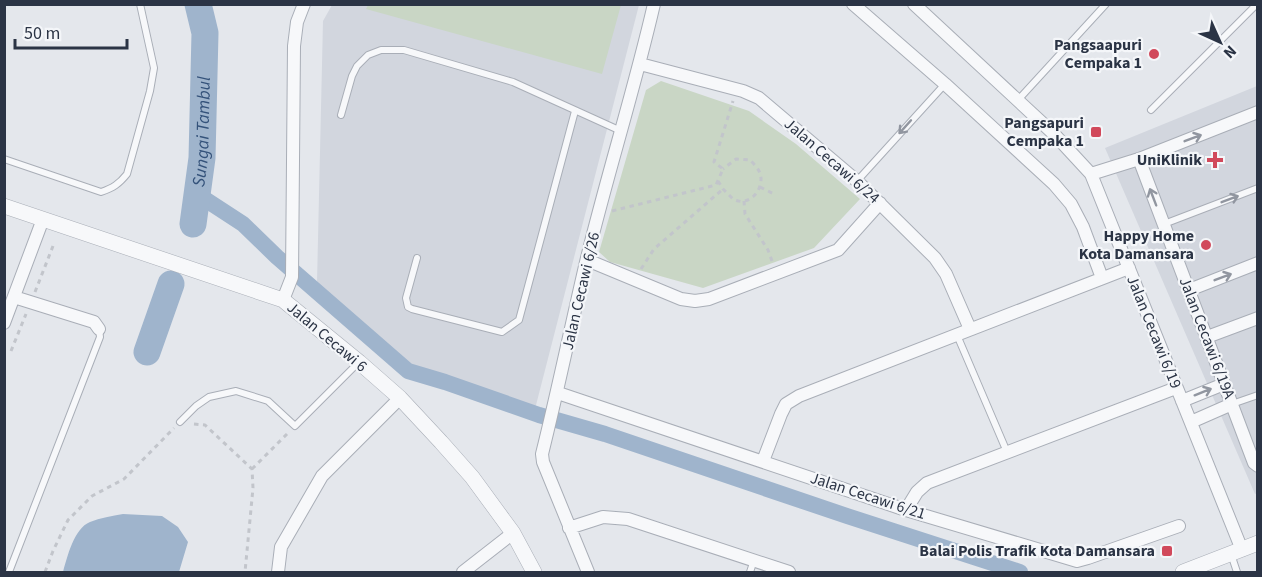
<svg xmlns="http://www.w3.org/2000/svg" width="1262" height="577" font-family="'Source Sans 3',sans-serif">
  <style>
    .built { fill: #d2d6de }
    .green { fill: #c9d6c5 }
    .water { fill: #9fb4cc }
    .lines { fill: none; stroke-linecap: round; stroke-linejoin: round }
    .canal { stroke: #9fb4cc; stroke-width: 16 }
    .river { stroke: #9fb4cc; stroke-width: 27 }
    .service-casing { stroke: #a9aeb7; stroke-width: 8 }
    .minor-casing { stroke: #a9aeb7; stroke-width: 14 }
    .tertiary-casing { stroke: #a9aeb7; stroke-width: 16 }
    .path { stroke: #c2c5cb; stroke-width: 3; stroke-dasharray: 4.5 4.5; stroke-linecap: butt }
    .service { stroke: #f7f8fa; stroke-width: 6 }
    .minor { stroke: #f7f8fa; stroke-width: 12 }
    .tertiary { stroke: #f7f8fa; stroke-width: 15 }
    .oneway { stroke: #9196a0 }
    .poi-dot { fill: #d1495b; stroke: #f4f6f9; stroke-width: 2 }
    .labels { text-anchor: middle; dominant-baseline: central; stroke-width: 4.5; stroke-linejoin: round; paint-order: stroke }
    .poi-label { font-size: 16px; font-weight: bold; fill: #2b3445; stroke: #f4f6f9; text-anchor: end }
    .street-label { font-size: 16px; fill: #2b3445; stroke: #f4f6f9 }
    .water-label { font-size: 18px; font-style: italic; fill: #34527a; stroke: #f4f6f9 }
  </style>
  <rect width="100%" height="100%" fill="#e4e7ec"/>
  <path class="built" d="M332,5H639L535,409L413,367L317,283L323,21Z
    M1257,86V493L1255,494L1105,148Z"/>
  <path class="green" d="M368,5V4L621,5L602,74L366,9Z
    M661,81L749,111L796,144L860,199L814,248L703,288L610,262L599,252L646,90Z"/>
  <path class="water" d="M123,514L162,516L178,527L188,542L179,572H63C67,558 74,528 90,522C100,518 112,516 123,514Z"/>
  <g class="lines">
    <path class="canal" d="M197,194L243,224L277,257L408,371L445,382L539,415L605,434L847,516L1020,572"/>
    <g class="river">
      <path id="s1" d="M193,224L202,158L205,33L198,4"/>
      <path d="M147,352L171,284"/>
    </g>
    <g class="service-casing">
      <path id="service" d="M1018,100L1106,4
        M1151,110L1257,4
        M341,115L352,76L357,66L368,55L381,50H404L513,82L621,131
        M4,159L101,192C113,188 119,184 127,174L150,91L154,68L140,4
        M857,181L945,84
        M1164,224L1258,188
        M417,258L406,298L408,307L412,309L502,332L519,320L575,111
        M957,335L1007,452
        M1232,404L1258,395
        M180,422L196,406L209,397L236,391L268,401L295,426L358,363
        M1231,554L1237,572
        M9,572L100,337L99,329
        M750,572L754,560"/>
    </g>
    <g class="minor-casing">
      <path id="minor" d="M853,4L945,84L1054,184L1071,204L1083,227L1102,278
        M914,4L1054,134L1091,174L1242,550
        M640,64L743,91L759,98L857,181L935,258L946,274L970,329
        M1139,159L1254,463L1258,466
        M1091,174L1139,159L1258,112
        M587,260L681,299L695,301L709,299L838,250L880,203
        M1189,290L1258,263
        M14,297L94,322L99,329
        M283,300L292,277L294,46L297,22L304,4
        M4,323L43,219
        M1207,337L1258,318
        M558,393L906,510L1077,561L1088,558L1179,526
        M1182,401L1224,384
        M1191,422L1232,404
        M763,461L781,414L786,404L799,396L1129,268
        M906,510L917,492L927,483L1176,388
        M569,528L603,517L628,519L789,572
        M278,572L281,547L322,476L400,398
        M463,572L513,533
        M588,572L543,462L542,454C558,390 571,326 586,262C607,175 634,91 654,4"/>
    </g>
    <g class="tertiary-casing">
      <path id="tertiary" d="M4,206L283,300L359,362L400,398L441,442L472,477L513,533L534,572
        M1183,572L1258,543"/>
    </g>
    <path class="path" d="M718,181L723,189L734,200C738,201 741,202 744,201C757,199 765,182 759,171C757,167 753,163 750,160L736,159L723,169
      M760,187L774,194
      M744,201L745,214L768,250L772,261
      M612,211L716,185L723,169L714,162L733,101
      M641,269L654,249L723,189
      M35,292L53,246
      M11,351L26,314
      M194,424L205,425L252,469L253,488L245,572
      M252,469L289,432
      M45,572L53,551L68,520L92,496L124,479L174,428"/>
    <use href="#service" class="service"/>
    <use href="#minor" class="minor"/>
    <use href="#tertiary" class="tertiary"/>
  </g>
  <defs><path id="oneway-shaft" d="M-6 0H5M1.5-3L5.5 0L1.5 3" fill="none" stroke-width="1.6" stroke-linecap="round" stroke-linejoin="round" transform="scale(1.5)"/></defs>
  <g class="oneway">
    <use href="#oneway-shaft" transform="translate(905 127) rotate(132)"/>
    <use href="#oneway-shaft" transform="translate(1193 138) rotate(-21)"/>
    <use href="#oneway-shaft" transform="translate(1153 197) rotate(-111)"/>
    <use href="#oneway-shaft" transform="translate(1230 199) rotate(-21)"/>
    <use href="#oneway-shaft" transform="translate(1223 277) rotate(-21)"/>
    <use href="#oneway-shaft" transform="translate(1203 392) rotate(-22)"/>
  </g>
  <g class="poi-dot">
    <circle cx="1154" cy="54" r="6"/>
    <rect x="1090" y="126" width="12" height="12" rx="3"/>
    <path d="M1212 151h6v6h6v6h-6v6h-6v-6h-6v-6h6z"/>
    <circle cx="1206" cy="245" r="6"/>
    <rect x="1161" y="545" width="12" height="12" rx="3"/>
  </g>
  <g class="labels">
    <g class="poi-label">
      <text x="1142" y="45">Pangsaapuri<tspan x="1142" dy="18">Cempaka 1</tspan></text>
      <text x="1084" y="123">Pangsapuri<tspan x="1084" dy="18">Cempaka 1</tspan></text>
      <text x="1202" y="160">UniKlinik</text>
      <text x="1194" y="236">Happy Home<tspan x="1194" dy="18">Kota Damansara</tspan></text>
      <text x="1155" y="551">Balai Polis Trafik Kota Damansara</text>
    </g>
    <g class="street-label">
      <text transform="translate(832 161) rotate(41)">Jalan Cecawi 6/24</text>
      <text transform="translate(581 291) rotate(-77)">Jalan Cecawi 6/26</text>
      <text transform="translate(1154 332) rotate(68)">Jalan Cecawi 6/19</text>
      <text transform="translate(327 337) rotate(40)">Jalan Cecawi 6</text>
      <text transform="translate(1207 338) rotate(69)">Jalan Cecawi 6/19A</text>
      <text transform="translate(868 496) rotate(18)">Jalan Cecawi 6/21</text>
    </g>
    <g class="water-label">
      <text stroke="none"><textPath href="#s1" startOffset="93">Sungai Tambul</textPath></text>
    </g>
  </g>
  <rect width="1262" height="577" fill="none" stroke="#2b3445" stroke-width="12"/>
  <g transform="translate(1220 42) rotate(135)" stroke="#f4f6f9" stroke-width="4.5" paint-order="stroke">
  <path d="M0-4.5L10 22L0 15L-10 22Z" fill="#2b3445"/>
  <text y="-9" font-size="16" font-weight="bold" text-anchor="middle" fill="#2b3445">N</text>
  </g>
  <path d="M15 39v9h112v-9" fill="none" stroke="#2b3445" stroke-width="3"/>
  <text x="24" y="39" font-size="18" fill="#2b3445" stroke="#f4f6f9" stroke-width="4.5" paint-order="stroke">50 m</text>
</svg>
